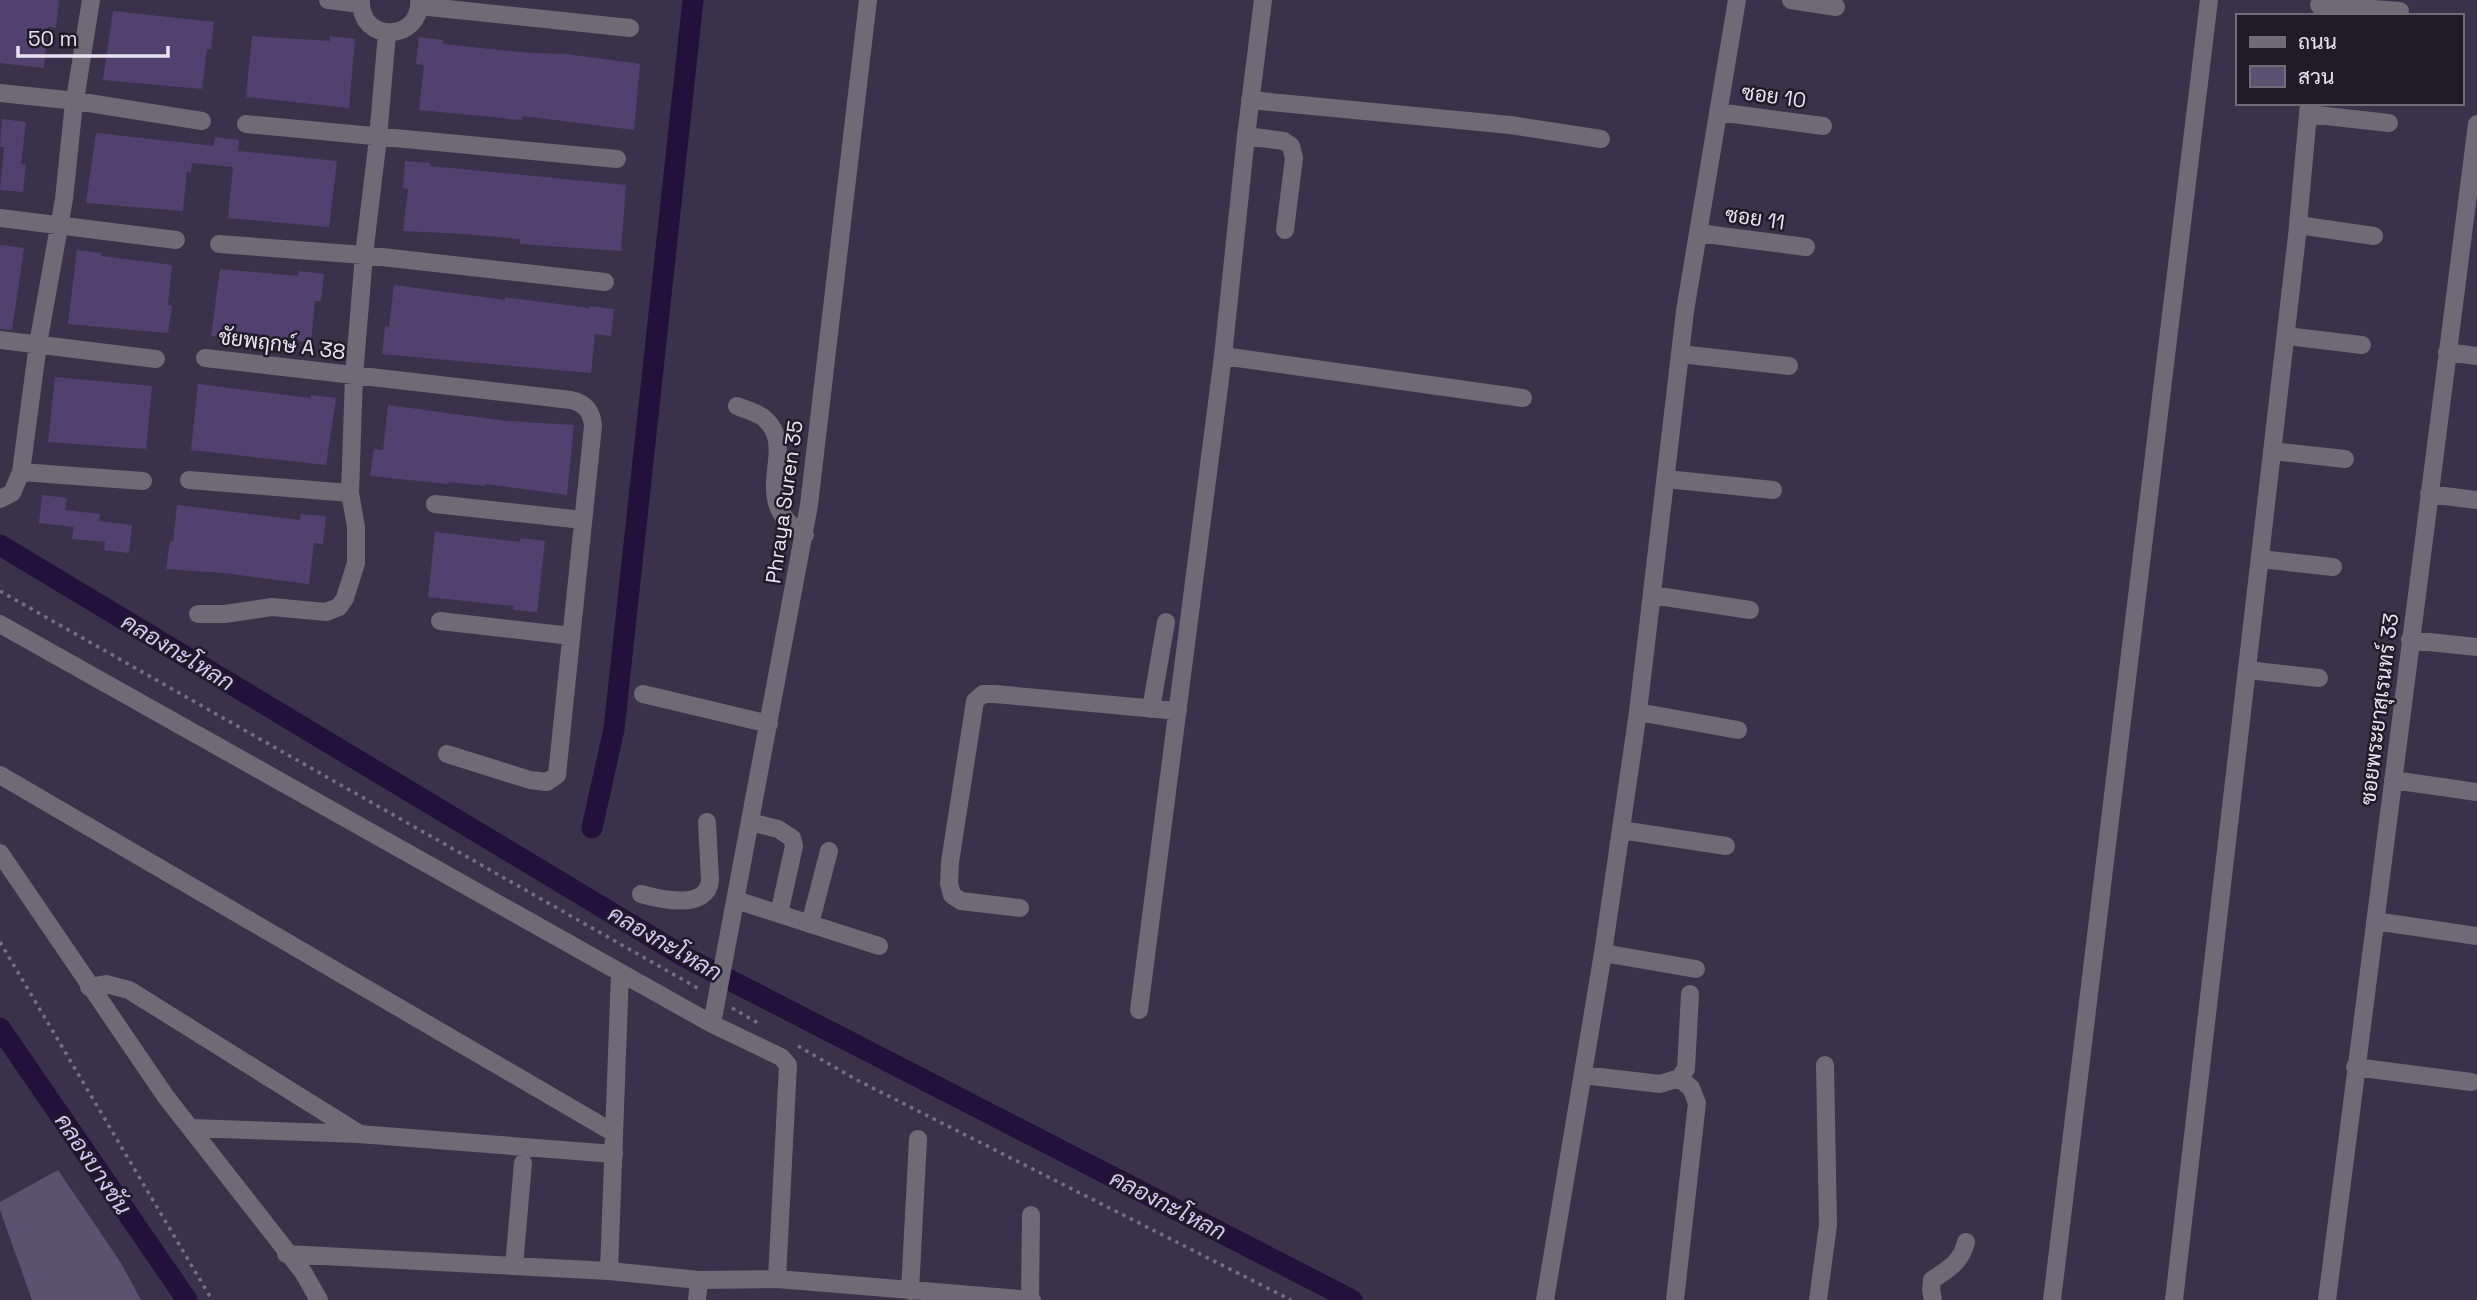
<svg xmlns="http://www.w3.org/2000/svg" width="2477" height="1300" font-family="'Space Grotesk',Sarabun,sans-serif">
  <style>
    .green { fill: #5b5170 }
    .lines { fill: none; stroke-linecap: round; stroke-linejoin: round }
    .canal { stroke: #23113b; stroke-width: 21 }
    .building { fill: #52416f }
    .path { stroke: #756f84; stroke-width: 3.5; stroke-dasharray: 3.5 5; stroke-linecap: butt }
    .minor { stroke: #6e6a76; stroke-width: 18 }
    .labels { text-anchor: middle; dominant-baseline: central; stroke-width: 5; stroke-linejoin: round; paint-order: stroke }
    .street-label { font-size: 21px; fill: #e7e3f2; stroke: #201c27 }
    .water-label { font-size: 23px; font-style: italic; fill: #d5c6f4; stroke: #201c27 }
  </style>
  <rect width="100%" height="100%" fill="#3a324a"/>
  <path class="green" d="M58,1170L121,1263L141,1300H32L0,1210V1202Z"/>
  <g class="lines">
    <path class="canal" d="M0,545L685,957L1352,1300
      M592,828L614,729L693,0
      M0,1028L187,1300"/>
  </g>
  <path class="building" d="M0,0H59L56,28L48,27L44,68L0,63Z
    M113,11L214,22L211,49H207L202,89L103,80Z
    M252,36L330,41V36L355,39L349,108L246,97Z
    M419,37L443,40V44L530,53L566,54L640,64L634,130L523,116L522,120L419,110L424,65L416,64Z
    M2,119L26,122L21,164L26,165L23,192L0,190L4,147H0Z
    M96,133L214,146L215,137L239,140L238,151L337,161L329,227L228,218L233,167L192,163L191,172L187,171L183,211L86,203Z
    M405,161L430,163V166L626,185L621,251L520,244V239L464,234L403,231L408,189L403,188Z
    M0,245L24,248L12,330L0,329Z
    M77,250L101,253V256L172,265L168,305L172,306L168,333L68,324Z
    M220,269L298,276L299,271L324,274L321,301H315L311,342L211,336Z
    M394,285L505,300V297L589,308L590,306L614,309L611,336L595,334L591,373L382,354L385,326L389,327Z
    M55,377L152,386L146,449L48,442Z
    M198,384L311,398V395L336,398L326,465L191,450Z
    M388,405L506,421L574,425L567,495L485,484V486L448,482V484L370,476L374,449L383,450Z
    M42,495L67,498L65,510L100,514L99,521L132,525L129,553L104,550L105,542L72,539L74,527L39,523Z
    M177,505L300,520L301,514L326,516L323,544L314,543L309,584L224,573L166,569L170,541L173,542Z
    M435,532L520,542V538L545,541L537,612L513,610V606L428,597Z"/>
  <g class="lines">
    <path class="path" d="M0,591L701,990
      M0,942L212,1300
      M732,1008L758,1023
      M798,1046L855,1079L1291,1300"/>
    <path class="minor" d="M328,0L361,4
      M361,0C359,44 422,42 419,0
      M1791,0L1836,7
      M2319,5L2400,11
      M419,6L630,28
      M0,93L76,101L202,121
      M1250,100L1510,125L1601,139
      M1718,112L1823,126
      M2308,114L2389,123
      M246,124L617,159
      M1246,136L1284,141L1291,146L1294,158L1285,230
      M0,218L176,240
      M2298,225L2374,236
      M1698,233L1806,247
      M219,244L364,255L605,282
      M2286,336L2362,345
      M0,340L156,359
      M2447,352L2477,356
      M1680,354L1789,366
      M1223,356L1523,398
      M205,358L571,400C585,403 592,412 593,426L557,775L547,782L530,780L447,754
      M737,406C746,410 760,413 766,420C799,452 745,500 805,535
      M2272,451L2345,459
      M21,472L143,481
      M1666,479L1773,490
      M189,480L350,493
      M2429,494L2477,500
      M0,499L12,493L21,472L38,344L64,199L73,112L91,0
      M435,504L583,520
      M2260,559L2333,567
      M1652,595L1750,610
      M198,614H225L272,607L326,612L339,607L345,598L356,563V527L350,493L354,376L364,255L378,138L387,33
      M440,621L571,636
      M0,624L712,1024L809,505L868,0
      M2410,640L2477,647
      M2247,670L2319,678
      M643,694L769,724
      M1151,709L1166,622
      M1638,712L1738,730
      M0,775L614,1133
      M2393,780L2477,792
      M750,822L778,829L792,838L794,846L779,914
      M1621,830L1726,846
      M0,853L166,1097L303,1272L319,1300
      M641,894C659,899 708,911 710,880L707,822
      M736,900L879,946
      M1020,908L961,901L952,895L949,883L950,862L975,701L983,694H995L1178,711
      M2375,921L2477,936
      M810,924L829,851
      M1696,969L1603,953L1638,712L1685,311L1737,0
      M89,987L106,984L129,990L358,1133
      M1139,1010L1223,356L1246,136L1263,0
      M712,1024L781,1057L788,1065L777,1279
      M2355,1067L2471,1082
      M1583,1075L1660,1084L1679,1078L1686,1069L1690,994
      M191,1128L359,1134L614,1154
      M286,1254L609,1271L699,1280L777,1279L1032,1300
      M514,1266L523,1163
      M609,1271L620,973
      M910,1291L918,1139
      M697,1300L699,1280
      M1030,1300L1031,1215
      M1545,1300L1603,953
      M1675,1300L1697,1103L1691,1088L1679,1078
      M1818,1300L1828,1225L1825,1065
      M1933,1300L1931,1290L1932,1280C1949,1269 1962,1261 1966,1242
      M2052,1300L2209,0
      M2174,1300L2297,236L2309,103
      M2327,1300L2477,124"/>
  </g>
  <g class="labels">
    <g class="street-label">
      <text transform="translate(1774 96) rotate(8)">ซอย 10</text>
      <text transform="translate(1755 218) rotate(8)">ซอย 11</text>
      <text transform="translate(282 344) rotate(7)">ชัยพฤกษ์ A 38</text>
      <text transform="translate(784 502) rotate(-82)">Phraya Suren 35</text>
      <text transform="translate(2379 709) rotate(-83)">ซอยพระยาสุเรนทร์ 33</text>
    </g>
    <g class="water-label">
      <text transform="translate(178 652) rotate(31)">คลองกะโหลก</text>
      <text transform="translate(665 943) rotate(30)">คลองกะโหลก</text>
      <text transform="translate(93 1164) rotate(56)">คลองบางชัน</text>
      <text transform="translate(1168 1205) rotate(27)">คลองกะโหลก</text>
    </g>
  </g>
  <rect x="2236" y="14" width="228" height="91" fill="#201c27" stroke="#706c78" stroke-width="2"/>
  <rect x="2250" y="37" width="35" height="10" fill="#6e6a76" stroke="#706c78" stroke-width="2"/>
  <text x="2298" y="49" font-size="21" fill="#e7e3f2">ถนน</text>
  <rect x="2250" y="66" width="35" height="21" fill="#5b5170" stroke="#706c78" stroke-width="2"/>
  <text x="2298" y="84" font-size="21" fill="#e7e3f2">สวน</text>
  <path d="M18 46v10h150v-10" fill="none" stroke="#e7e3f2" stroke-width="3.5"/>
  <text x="28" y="46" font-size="21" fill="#e7e3f2" stroke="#201c27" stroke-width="5" paint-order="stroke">50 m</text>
</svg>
